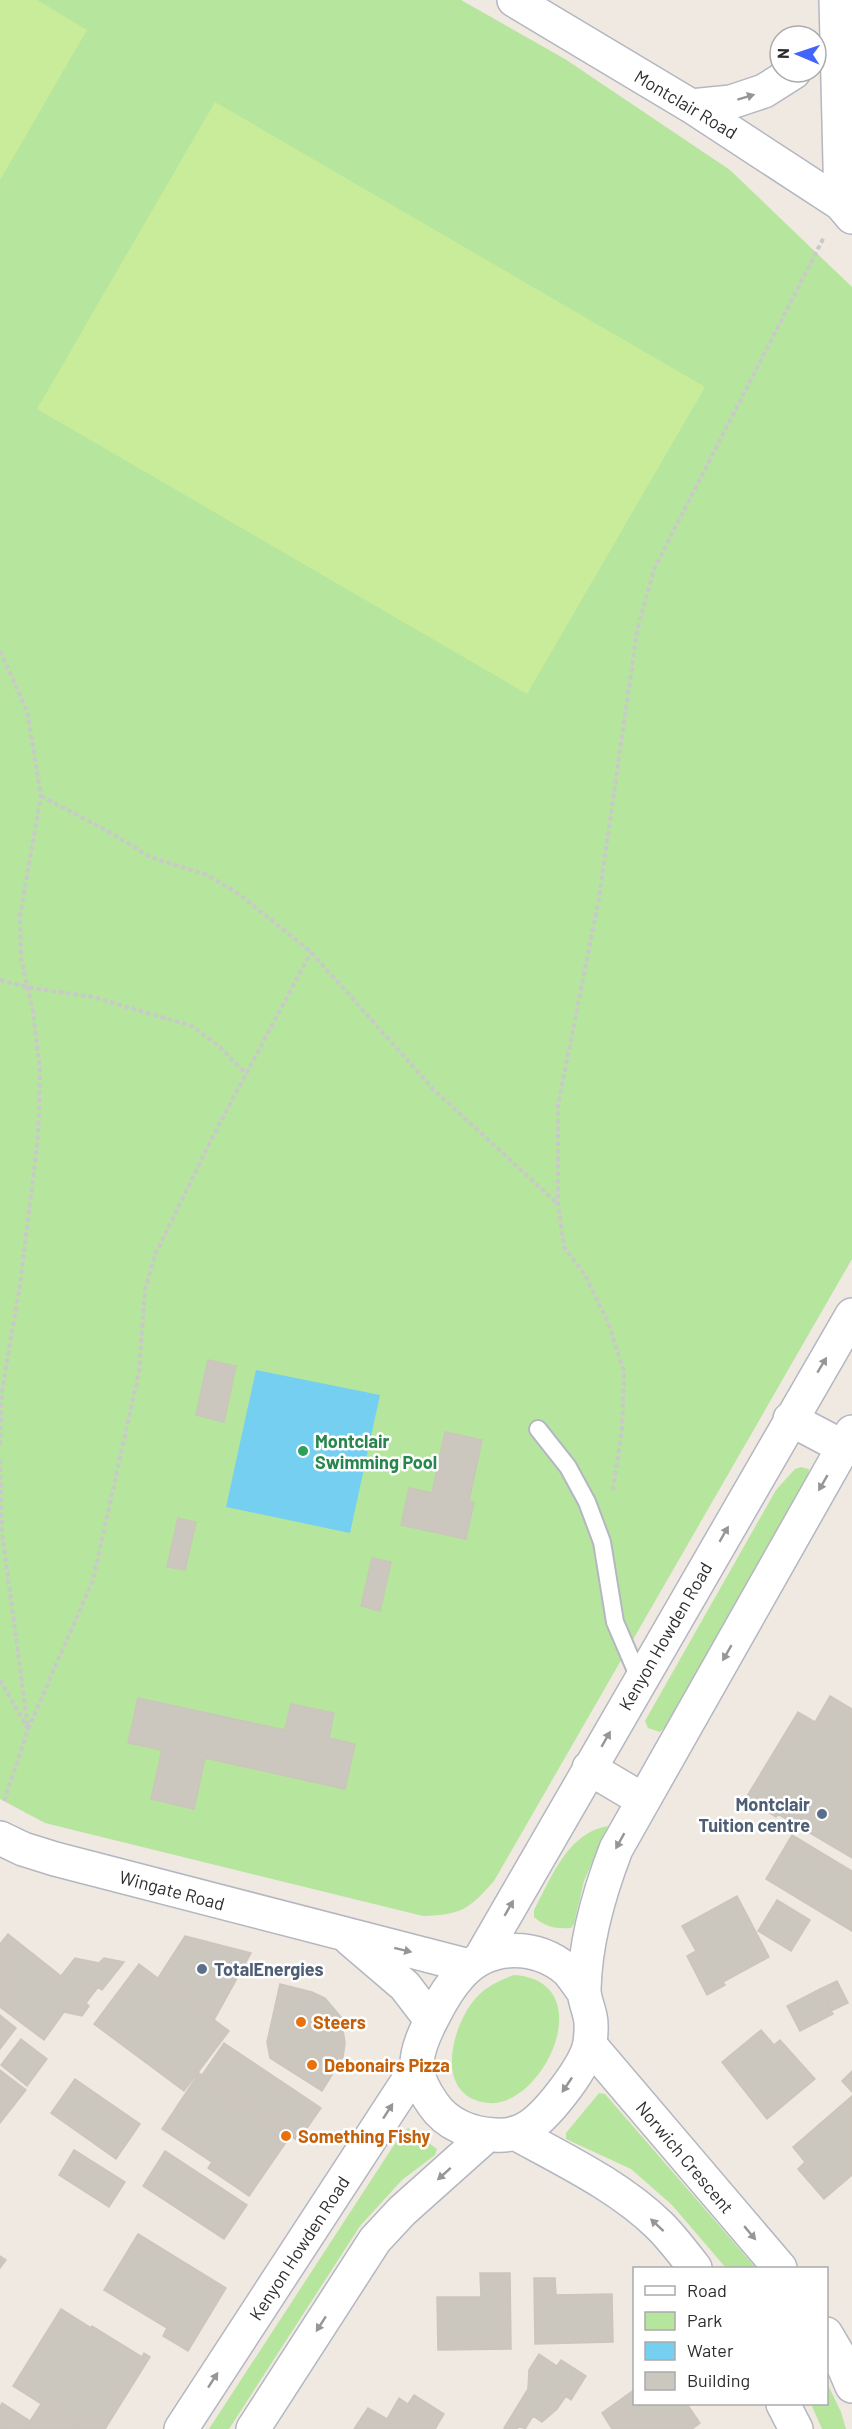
<svg xmlns="http://www.w3.org/2000/svg" width="852" height="2429" font-family="Barlow,sans-serif">
  <style>
    .green { fill: #b6e59e }
    .pitch { fill: #c9ec9a }
    .water { fill: #75cff0 }
    .building { fill: #cbc7bf; stroke: #cbc5ba; stroke-width: 1.5 }
    .lines { fill: none; stroke-linecap: round; stroke-linejoin: round }
    .lane-casing { stroke: #b4b7c1; stroke-width: 20 }
    .street-casing { stroke: #b4b7c1; stroke-width: 36 }
    .secondary-casing { stroke: #b4b7c1; stroke-width: 36 }
    .path { stroke: #c9c9c9; stroke-width: 4; stroke-dasharray: 4.5 3; stroke-linecap: butt }
    .lane { stroke: #fff; stroke-width: 16 }
    .street { stroke: #fff; stroke-width: 33 }
    .secondary { stroke: #fff; stroke-width: 33 }
    .oneway { fill: #969696 }
    .leisure-dot { fill: #2e9e5b; stroke: #fff; stroke-width: 2 }
    .service-dot { fill: #5c6f8a; stroke: #fff; stroke-width: 2 }
    .food-dot { fill: #e8710a; stroke: #fff; stroke-width: 2 }
    .labels { text-anchor: middle; dominant-baseline: central; stroke-width: 5; stroke-linejoin: round; paint-order: stroke }
    .street-label { font-size: 18px; fill: #2e2e2e; stroke: #fff }
    .leisure-label { font-size: 18px; font-weight: bold; fill: #27864d; stroke: #fff; text-anchor: start }
    .service-label { font-size: 18px; font-weight: bold; fill: #4e5e75; stroke: #fff; text-anchor: end }
    .food-label { font-size: 18px; font-weight: bold; fill: #c56008; stroke: #fff; text-anchor: start }
  </style>
  <rect width="100%" height="100%" fill="#efe9e1"/>
  <path class="green" d="M0,0H461L565,59L730,170L852,287V1259L494,1881C469,1909 462,1915 423,1916L45,1823L0,1799Z
    M801,1467L809,1469L808,1476L668,1724L660,1732L648,1728L645,1721L776,1490L795,1469Z
    M608,1826L584,1881L574,1924L571,1928C556,1929 545,1927 534,1917V1910C552,1877 567,1833 608,1826Z
    M514,1975C602,1981 544,2108 488,2103C433,2097 451,2027 475,1999C485,1987 500,1980 514,1975Z
    M599,2093L605,2094L756,2268H726L672,2205L631,2169L566,2139V2133Z
    M408,2128L437,2149L435,2155L402,2180L360,2226L229,2429H209L394,2145Z
    M827,2383L841,2412L846,2429H822L811,2404H826Z"/>
  <path class="pitch" d="M0,0H37L87,30L0,180Z
    M215,102L705,387L527,694L37,409Z"/>
  <path class="water" d="M256,1370L380,1395L350,1533L226,1507Z"/>
  <path class="building" d="M208,1360L236,1366L224,1422L196,1415Z
    M445,1432L482,1440L469,1501L474,1502L466,1539L401,1525L409,1488L432,1493Z
    M178,1518L196,1522L185,1570L167,1567Z
    M372,1558L391,1562L380,1611L361,1606Z
    M830,1696L852,1709V1858L778,1814L776,1817L746,1798L798,1712L815,1722Z
    M138,1698L285,1730L291,1704L334,1713L329,1738L355,1744L345,1789L205,1758L194,1809L151,1799L162,1750L128,1743Z
    M792,1835L852,1871V1931L766,1879Z
    M737,1896L769,1957L723,1982L725,1985L707,1995L687,1956L696,1951L682,1926Z
    M777,1900L810,1920L791,1951L758,1931Z
    M8,1934L61,1976L75,1958L99,1963L104,1958L124,1962L102,1990L98,1987L86,2003L89,2006L82,2016L64,2012L44,2040L0,2007V1944Z
    M185,1936L251,1953L214,2020L158,1978Z
    M139,1964L229,2031L184,2091L94,2024Z
    M837,1981L848,2003L831,2011L820,1989Z
    M280,1984L312,1992L325,1998L341,2017L345,2043L343,2057L322,2091L270,2058L267,2042Z
    M820,1989L833,2014L800,2031L787,2006Z
    M0,2015L16,2028L0,2049Z
    M761,2030L774,2045L780,2040L815,2079L767,2119L722,2062Z
    M21,2039L47,2059L27,2086L1,2065Z
    M224,2043L321,2108L298,2141L202,2075Z
    M0,2070L26,2090L0,2123Z
    M852,2071V2092L842,2081Z
    M199,2073L291,2135L249,2196L208,2168L212,2162L162,2129Z
    M75,2079L140,2124L116,2159L51,2113Z
    M852,2096V2175L824,2199L798,2169L805,2162L793,2147Z
    M74,2150L125,2182L109,2207L59,2175Z
    M165,2151L247,2205L224,2239L143,2186Z
    M138,2234L226,2288L188,2351L163,2336L167,2328L104,2290Z
    M0,2256L6,2260L0,2268Z
    M480,2273H510L511,2349L438,2350L437,2297H481Z
    M534,2278H555L556,2295L612,2294L613,2342L535,2344Z
    M61,2309L91,2328L92,2326L142,2357L144,2353L150,2357L105,2429H81L13,2386Z
    M539,2354L557,2366L561,2360L586,2376L571,2400L566,2396L557,2409L542,2422L533,2416L525,2429L519,2426L517,2429H506L504,2428L528,2389L529,2370Z
    M634,2390V2404H687L700,2423L692,2429H612L602,2413Z
    M414,2395L444,2414L435,2429H354L368,2408L387,2419L399,2398L408,2404Z
    M2,2403L30,2421L25,2429H0V2407Z
    M41,2404L81,2429H25Z"/>
  <g class="lines">
    <g class="lane-casing">
      <path id="lane" d="M538,1429L568,1467L587,1502L602,1542L615,1622L640,1680"/>
    </g>
    <g class="street-casing">
      <path id="street" d="M514,0L691,106L841,204L852,217
        M836,0L841,204
        M691,106L731,102L764,91L794,72
        M0,1838L23,1849L55,1859L469,1966
        M350,1939L405,1986L431,2020
        M590,2045L780,2268
        M515,2133C564,2160 619,2186 660,2226C673,2239 684,2254 695,2268
        M826,2334L840,2358L852,2386
        M783,2404L796,2429"/>
    </g>
    <g class="secondary-casing">
      <path id="secondary" d="M790,1419L843,1447
        M589,1768L643,1800
        M480,1959L852,1315
        M584,1992C578,1985 573,1976 567,1970C536,1944 489,1943 461,1974C450,1986 441,2001 434,2015C426,2030 416,2050 417,2067C418,2080 426,2094 433,2104C447,2125 472,2134 495,2135C507,2136 520,2133 530,2126C549,2113 586,2066 590,2043C591,2035 592,2024 590,2016C588,2007 584,1998 584,1990C585,1941 599,1893 616,1849L852,1432
        M181,2429L417,2067
        M253,2429L375,2240L402,2211L487,2135"/>
    </g>
    <path class="path" d="M0,651L27,711L41,796L20,916L21,958L33,1012L40,1071L38,1137L20,1285L2,1391L0,1445
      M41,796L113,834L150,857L207,875L239,894L311,952L434,1090L557,1203
      M0,980L27,987L93,997L192,1026L220,1047L246,1074
      M0,1460L2,1532L28,1728
      M613,1490L622,1429L624,1372L608,1322L585,1275L564,1247L558,1203V1105L599,898L637,631L654,569L824,237
      M0,1680L28,1729L4,1802
      M28,1729L93,1580L139,1372L145,1290L155,1255L213,1136L311,952"/>
    <use href="#lane" class="lane"/>
    <use href="#street" class="street"/>
    <use href="#secondary" class="secondary"/>
  </g>
  <defs><path id="oneway-solid" d="M-6-.8H1V-3.2L6.5 0L1 3.2V.8H-6Z" transform="scale(1.5)"/></defs>
  <g class="oneway">
    <use href="#oneway-solid" transform="translate(746 97) rotate(-17)"/>
    <use href="#oneway-solid" transform="translate(822 1365) rotate(-59)"/>
    <use href="#oneway-solid" transform="translate(823 1483) rotate(120)"/>
    <use href="#oneway-solid" transform="translate(724 1534) rotate(-60)"/>
    <use href="#oneway-solid" transform="translate(727 1653) rotate(120)"/>
    <use href="#oneway-solid" transform="translate(606 1739) rotate(-60)"/>
    <use href="#oneway-solid" transform="translate(620 1841) rotate(119)"/>
    <use href="#oneway-solid" transform="translate(509 1908) rotate(-60)"/>
    <use href="#oneway-solid" transform="translate(403 1950) rotate(14)"/>
    <use href="#oneway-solid" transform="translate(567 2085) rotate(124)"/>
    <use href="#oneway-solid" transform="translate(388 2111) rotate(-57)"/>
    <use href="#oneway-solid" transform="translate(444 2174) rotate(138)"/>
    <use href="#oneway-solid" transform="translate(657 2225) rotate(-137)"/>
    <use href="#oneway-solid" transform="translate(750 2233) rotate(50)"/>
    <use href="#oneway-solid" transform="translate(321 2324) rotate(123)"/>
    <use href="#oneway-solid" transform="translate(213 2380) rotate(-57)"/>
  </g>
  <circle class="leisure-dot" cx="303" cy="1451" r="6"/>
  <g class="service-dot">
    <circle cx="822" cy="1814" r="6"/>
    <circle cx="202" cy="1969" r="6"/>
  </g>
  <g class="food-dot">
    <circle cx="301" cy="2022" r="6"/>
    <circle cx="312" cy="2065" r="6"/>
    <circle cx="286" cy="2136" r="6"/>
  </g>
  <g class="labels">
    <g class="street-label">
      <text transform="translate(686 104) rotate(31)">Montclair Road</text>
      <text transform="translate(665 1636) rotate(-60)">Kenyon Howden Road</text>
      <text transform="translate(172 1890) rotate(15)">Wingate Road</text>
      <text transform="translate(685 2157) rotate(50)">Norwich Crescent</text>
      <text transform="translate(299 2248) rotate(-57)">Kenyon Howden Road</text>
    </g>
    <g class="leisure-label">
      <text x="315" y="1441">Montclair<tspan x="315" dy="21">Swimming Pool</tspan></text>
    </g>
    <g class="service-label">
      <text x="810" y="1804">Montclair<tspan x="810" dy="21">Tuition centre</tspan></text>
      <text x="214" y="1969" text-anchor="start">TotalEnergies</text>
    </g>
    <g class="food-label">
      <text x="313" y="2022">Steers</text>
      <text x="324" y="2065">Debonairs Pizza</text>
      <text x="298" y="2136">Something Fishy</text>
    </g>
  </g>
  <rect x="633" y="2267" width="195" height="138" fill="#ffffff" stroke="#ababab" stroke-width="1.5"/>
  <rect x="645" y="2286" width="30" height="9" fill="#ffffff" stroke="#ababab" stroke-width="1.5"/>
  <text x="687" y="2297" font-size="18" fill="#2e2e2e">Road</text>
  <rect x="645" y="2312" width="30" height="18" fill="#b6e59e" stroke="#ababab" stroke-width="1.5"/>
  <text x="687" y="2327" font-size="18" fill="#2e2e2e">Park</text>
  <rect x="645" y="2342" width="30" height="18" fill="#75cff0" stroke="#ababab" stroke-width="1.5"/>
  <text x="687" y="2357" font-size="18" fill="#2e2e2e">Water</text>
  <rect x="645" y="2372" width="30" height="18" fill="#cbc7bf" stroke="#ababab" stroke-width="1.5"/>
  <text x="687" y="2387" font-size="18" fill="#2e2e2e">Building</text>
  <g transform="translate(798 54) rotate(272)"><circle r="28" fill="#ffffff" stroke="#ababab" stroke-width="1.5"/>
  <path d="M0-4.5L10 22L0 15L-10 22Z" fill="#4264fb"/>
  <text y="-9" font-size="16" font-weight="bold" text-anchor="middle" fill="#2e2e2e">N</text>
  </g>
</svg>
